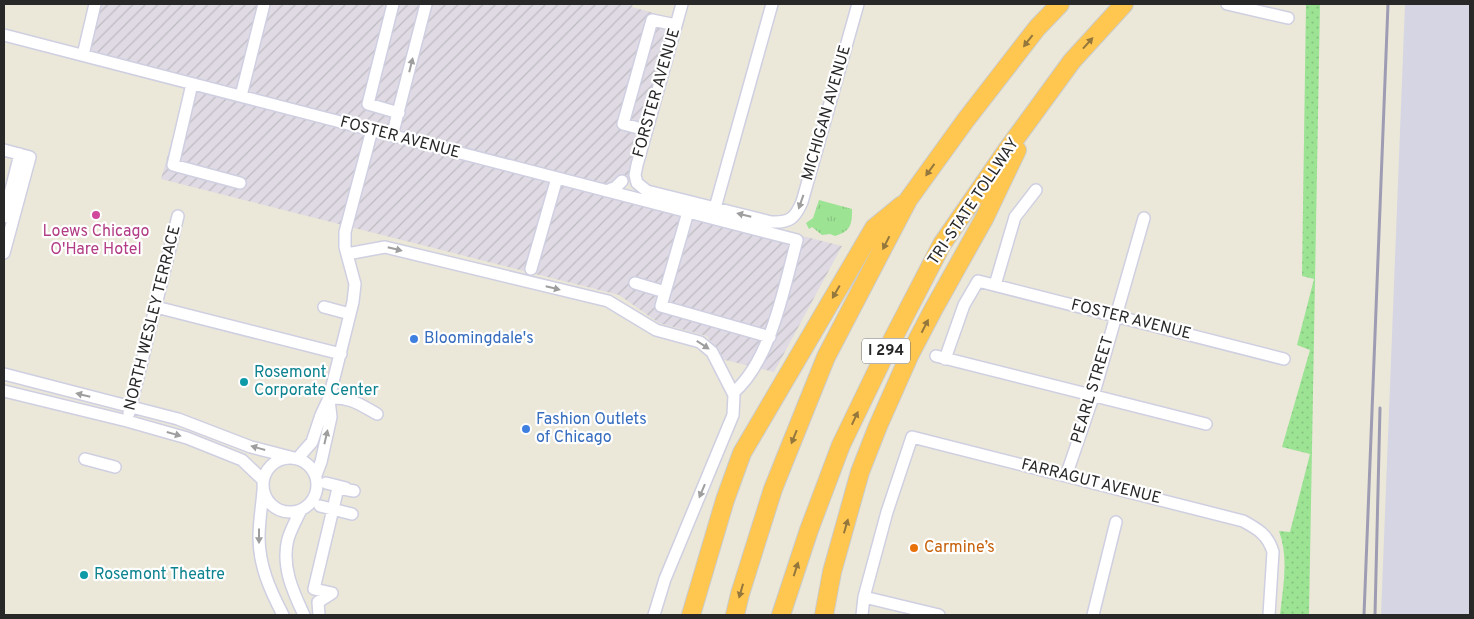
<svg xmlns="http://www.w3.org/2000/svg" width="1474" height="619" font-family="Overpass,sans-serif">
  <style>
    .industrial { fill: url(#industrial-furrows) }
    .airport { fill: #d6d5e4 }
    .grass { fill: url(#grass-dots) }
    .park { fill: url(#park-tufts) }
    .lines { fill: none; stroke-linecap: round; stroke-linejoin: round }
    .minor-casing { stroke: #cfcfe2; stroke-width: 14 }
    .highway-casing { stroke: #cbcbcb; stroke-width: 20 }
    .minor { stroke: #fff; stroke-width: 11 }
    .highway { stroke: #ffc650; stroke-width: 18 }
    .rail { stroke: #9e9cb3; stroke-width: 3 }
    .oneway { fill: #94773c }
    .oneway2 { fill: #9e9e9e }
    .hotel-dot { fill: #d1479c; stroke: #fff; stroke-width: 2 }
    .shop-dot { fill: #3f7fe0; stroke: #fff; stroke-width: 2 }
    .culture-dot { fill: #0f9aa8; stroke: #fff; stroke-width: 2 }
    .food-dot { fill: #e8710a; stroke: #fff; stroke-width: 2 }
    .labels { text-anchor: middle; dominant-baseline: central; stroke-width: 4.5; stroke-linejoin: round; paint-order: stroke }
    .shield { fill: #fff; stroke: #686868; stroke-width: 1 }
    .shield-label { font-size: 15px; font-weight: bold; fill: #282828 }
    .street-label { font-size: 16px; fill: #282828; stroke: #fff }
    .hotel-label { font-size: 16px; fill: #b23c85; stroke: #fff }
    .shop-label { font-size: 16px; fill: #366cbe; stroke: #fff; text-anchor: start }
    .culture-label { font-size: 16px; fill: #0d838f; stroke: #fff; text-anchor: start }
    .food-label { font-size: 16px; fill: #c56008; stroke: #fff; text-anchor: start }
  </style>
  <defs>
    <pattern id="industrial-furrows" width="10" height="10" patternUnits="userSpaceOnUse" patternTransform="scale(1.25)"><rect width="10" height="10" fill="#dfdae3"/><path d="M-1 1l2-2M0 10L10 0M9 11l2-2" fill="none" stroke="#bfbbc3"/></pattern>
    <pattern id="grass-dots" width="8" height="8" patternUnits="userSpaceOnUse" patternTransform="scale(1.25)"><rect width="8" height="8" fill="#9ce394"/><path d="M2 2h.1M6 6h.1" fill="none" stroke="#86c380" stroke-width="1.8" stroke-linecap="round"/></pattern>
    <pattern id="park-tufts" width="24" height="20" patternUnits="userSpaceOnUse" patternTransform="scale(1.25)"><rect width="24" height="20" fill="#9ce394"/><path d="M3 7l-1-3M5 7V3M7 7l1-3M15 17l-1-3M17 17v-4M19 17l1-3" fill="none" stroke="#86c380"/></pattern>
  </defs>
  <rect width="100%" height="100%" fill="#ebe8d9"/>
  <path class="industrial" d="M91,4H633L632,7L672,18L624,191L842,246L774,372L721,359L707,336L659,323L619,295L161,179L190,77L80,50Z"/>
  <path class="airport" d="M1405,4H1470V615H1381Z"/>
  <path class="grass" d="M1306,4H1320L1309,615H1280C1283,587 1289,558 1279,531L1290,532L1310,454L1282,447L1310,350L1297,345L1314,279L1302,276Z"/>
  <path class="park" d="M819,200L852,209C852,225 851,231 835,236L830,234L822,235L812,227L809,229L806,223L813,218Z"/>
  <g class="lines">
    <g class="minor-casing">
      <path id="minor" d="M393,4L368,104L399,113
        M682,4L637,165L635,175L637,183L647,191L771,222C790,223 795,218 802,202L858,4
        M1227,4L1288,18
        M4,35L797,240C784,287 771,361 733,393
        M83,55L95,4
        M192,84L173,165L240,183
        M241,96L264,4
        M646,130L623,124L652,20L676,25
        M392,136L426,4
        M4,150L30,157L4,253
        M606,191L616,187L622,181
        M715,208L772,4
        M688,212L661,306L770,337
        M4,217L20,154
        M347,254L385,247L608,301L656,330L700,342L712,352L734,395L733,415L665,579L654,615
        M531,269L557,178
        M635,283L665,292
        M995,285L1015,217L1036,190
        M156,307L341,354
        M324,307L350,314
        M936,356L1206,424
        M945,359L964,305L978,281L1284,359
        M4,374L178,419L251,447L294,458
        M4,391L127,421L187,438L242,460L263,480
        M329,398C351,397 359,404 377,414
        M129,413L178,216
        M263 485a27 27 0 1 1 54 0a27 27 0 1 1-54 0Z
        M85,459L115,467
        M297,459L312,442L321,415L329,398L353,302L355,284L345,247V232L372,130
        M316,475L321,462L331,417L329,400
        M1066,476L1092,400L1144,218
        M326,483L346,488
        M263,490C262,505 259,521 259,537C259,566 270,590 283,615
        M320,506L352,514
        M301,510C296,520 291,529 288,539C281,566 293,592 304,615
        M332,593L314,589L338,488L354,491
        M864,597L939,615
        M319,615L318,602L332,593
        M862,615L864,597L887,512L912,437L1243,521C1258,529 1268,535 1273,552L1269,615
        M1093,615L1116,522"/>
    </g>
    <g class="highway-casing">
      <path id="highway" d="M691,615L725,500L742,453L874,228L902,205
        M735,615L740,594L773,489L826,357L908,200L965,121L1037,28L1060,4
        M781,615L809,530L841,445L886,352L942,244L1007,150L1072,61L1124,4
        M824,615L832,572L860,472L878,426L910,354L933,310L985,217L1017,150"/>
    </g>
    <use href="#minor" class="minor"/>
    <use href="#highway" class="highway"/>
    <path class="rail" d="M1364,615L1388,4
      M1375,615L1380,408"/>
  </g>
  <defs><path id="oneway-solid" d="M-6-.8H1V-3.2L6.5 0L1 3.2V.8H-6Z" transform="scale(1.25)"/></defs>
  <g class="oneway">
    <use href="#oneway-solid" transform="translate(1028 41) rotate(128)"/>
    <use href="#oneway-solid" transform="translate(1088 43) rotate(-48)"/>
    <use href="#oneway-solid" transform="translate(930 170) rotate(126)"/>
    <use href="#oneway-solid" transform="translate(886 243) rotate(117)"/>
    <use href="#oneway-solid" transform="translate(836 292) rotate(120)"/>
    <use href="#oneway-solid" transform="translate(925 326) rotate(-63)"/>
    <use href="#oneway-solid" transform="translate(855 418) rotate(-65)"/>
    <use href="#oneway-solid" transform="translate(794 437) rotate(112)"/>
    <use href="#oneway-solid" transform="translate(846 526) rotate(-74)"/>
    <use href="#oneway-solid" transform="translate(796 569) rotate(-72)"/>
    <use href="#oneway-solid" transform="translate(741 591) rotate(106)"/>
  </g>
  <g class="oneway2">
    <use href="#oneway-solid" transform="translate(411 65) rotate(-76)"/>
    <use href="#oneway-solid" transform="translate(801 202) rotate(109)"/>
    <use href="#oneway-solid" transform="translate(744 215) rotate(-166)"/>
    <use href="#oneway-solid" transform="translate(395 249) rotate(14)"/>
    <use href="#oneway-solid" transform="translate(553 288) rotate(14)"/>
    <use href="#oneway-solid" transform="translate(703 345) rotate(33)"/>
    <use href="#oneway-solid" transform="translate(83 395) rotate(-166)"/>
    <use href="#oneway-solid" transform="translate(174 434) rotate(16)"/>
    <use href="#oneway-solid" transform="translate(326 437) rotate(-77)"/>
    <use href="#oneway-solid" transform="translate(258 448) rotate(-164)"/>
    <use href="#oneway-solid" transform="translate(702 491) rotate(113)"/>
    <use href="#oneway-solid" transform="translate(259 536) rotate(90)"/>
  </g>
  <circle class="hotel-dot" cx="96" cy="215" r="5"/>
  <g class="shop-dot">
    <circle cx="414" cy="339" r="5"/>
    <circle cx="526" cy="429" r="5"/>
  </g>
  <g class="culture-dot">
    <circle cx="244" cy="382" r="5"/>
    <circle cx="84" cy="575" r="5"/>
  </g>
  <circle class="food-dot" cx="914" cy="548" r="5"/>
  <g class="labels">
    <rect class="shield" x="862" y="338.5" width="48" height="25" rx="4"/>
    <g class="shield-label">
      <text x="886" y="351">I 294</text>
    </g>
    <g class="street-label">
      <text transform="translate(657 93) rotate(-74)">FORSTER AVENUE</text>
      <text transform="translate(827 113) rotate(-74)">MICHIGAN AVENUE</text>
      <text transform="translate(400 138) rotate(15)">FOSTER AVENUE</text>
      <text transform="translate(974 202) rotate(-56)">TRI-STATE TOLLWAY</text>
      <text transform="translate(153 318) rotate(-76)">NORTH WESLEY TERRACE</text>
      <text transform="translate(1131 320) rotate(14)">FOSTER AVENUE</text>
      <text transform="translate(1093 390) rotate(-73)">PEARL STREET</text>
      <text transform="translate(1091 482) rotate(14)">FARRAGUT AVENUE</text>
    </g>
    <g class="hotel-label">
      <text x="96" y="232">Loews Chicago<tspan x="96" dy="18">O'Hare Hotel</tspan></text>
    </g>
    <g class="shop-label">
      <text x="424" y="339">Bloomingdale's</text>
      <text x="536" y="420">Fashion Outlets<tspan x="536" dy="18">of Chicago</tspan></text>
    </g>
    <g class="culture-label">
      <text x="254" y="373">Rosemont<tspan x="254" dy="18">Corporate Center</tspan></text>
      <text x="94" y="575">Rosemont Theatre</text>
    </g>
    <g class="food-label">
      <text x="924" y="548">Carmine’s</text>
    </g>
  </g>
  <rect width="1474" height="619" fill="none" stroke="#282828" stroke-width="10"/>
</svg>
